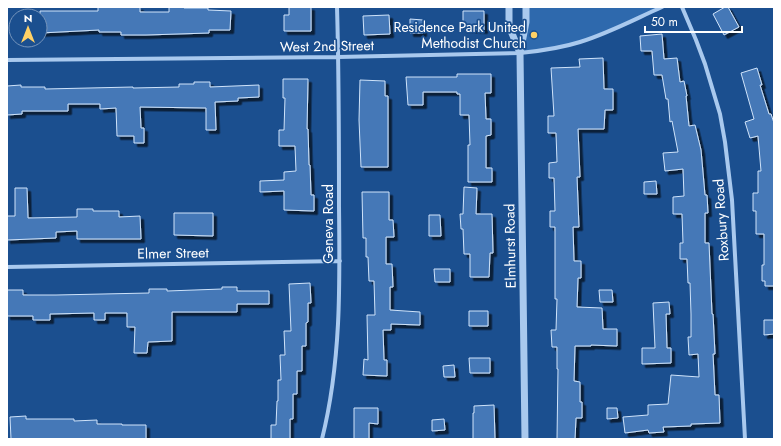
<svg xmlns="http://www.w3.org/2000/svg" width="781" height="446" font-family="Jost,sans-serif">
  <style>
    .park { fill: #2e69ad }
    .building { fill: #4478b7; stroke: #cfe3fa; filter: url(#shadow) }
    .lines { fill: none; stroke-linecap: round; stroke-linejoin: round }
    .minor { stroke: #a9c9ee; stroke-width: 4 }
    .tertiary { stroke: #a9c9ee; stroke-width: 7 }
    .poi-dot { fill: #ffd166; stroke: #1b4f8f; stroke-width: 1.5 }
    .labels { text-anchor: middle; dominant-baseline: central; stroke-width: 3.5; stroke-linejoin: round; paint-order: stroke }
    .poi-label { font-size: 14px; fill: #fff; stroke: #1b4f8f; text-anchor: end }
    .street-label { font-size: 14px; fill: #fff; stroke: #1b4f8f }
  </style>
  <defs>
    <filter id="shadow"><feDropShadow dx="3.5" dy="3.5" stdDeviation="0" flood-color="#0009"/></filter>
  </defs>
  <rect width="100%" height="100%" fill="#1b4f8f"/>
  <path class="park" d="M526,7H662L581,42L520,53Z"/>
  <path class="building" d="M98,7H140V12H169V7H184V8H208V10L231,11L230,30H209V33L146,35H121V32H99V30L40,33V11H98Z
    M289,7H311V31H284V15H289Z
    M725,7H728L739,27L724,35L713,14Z
    M463,11H484V30L463,29Z
    M389,15L390,34L364,35L363,16Z
    M410,19L423,20V33H410Z
    M662,34L664,59L677,58L680,82L684,81L687,96H686L689,126L695,125L701,150L705,195H707L708,213H705V243H709L712,314H713L715,354H713L715,395H719L720,423L691,424V426L663,427L664,432L649,433L648,430L625,433L623,417L648,415V405L668,404L671,375L699,377L698,354L689,355L688,337H691V314L690,283H688L687,259H680V243H683L682,214H673V197L684,196L683,169L665,171L663,153L678,152L672,121L670,122L668,99H666L662,75H654L652,51H641L640,36Z
    M603,58L604,89H613V110H605L604,129H578L580,177H577L579,227H573L574,261H581V278H578L577,307L602,308L603,329H617V346L591,345V346H575L574,381L580,382V402H582V418H576L575,439H557L558,369H557V347H552L551,330H556L557,299H555V227H550V211H555L554,178H549V163L557,162L556,133H548V116H554L551,68L580,67L579,59Z
    M757,68L762,85H760L769,114H771L774,123V286H765V281H762V265H764V234H756V211H753V193H758V171H761L758,136L750,138L745,122L754,119L741,73Z
    M457,74H491V93H485L486,119H491V135L486,136V168H492V182H468V145H470L469,115H460V94H457V92H423V105H408L406,77H457Z
    M283,79H308L307,129H308L309,165H310L311,195H314V211L284,210V191L260,192V181L284,180V172L296,171L295,146H279V130H284L285,98H283Z
    M360,80L385,81V96H388V167H361L359,120Z
    M194,82H210V87L259,85V97L238,98V101L215,102L216,130H206V108L140,107L141,128H144V143H134V136H117L116,108L100,109V104H68V111H22V114L7,115V86L21,85V87H45V89L133,87V88L179,87V84H194Z
    M656,181L657,194H644V182Z
    M464,187L477,188L476,214H492L493,253H490L489,277H470V254H464L463,229H461L460,214H463Z
    M15,188H27L28,218L77,217V209H93V211H119V217L140,216L141,239H77V231L56,232V238L7,240V216H15Z
    M362,192H389V220H393L394,237H386V264H392L393,287H390V310L420,312V325L391,324V330H383L384,360H387V376L363,375L364,359L368,360L367,315H375L374,281H369L368,257H366V238H363Z
    M174,213H213V236L174,235Z
    M429,215H440L441,236H429Z
    M434,269H450V282H435Z
    M310,283L311,303H308V322L306,323V346H302V371H297V394H293V419H290V439H271V425H276L277,401H278V380H281L280,355H285L284,331H291L289,284Z
    M222,287H237V291H269V304H237V312H172V341L148,342L147,353H134L135,327H127V313H105V320H94V313L50,314V320H33V316H7V290H23V295H56L149,293V289H167V291L222,289Z
    M599,290H612L613,302H600Z
    M669,302L670,314H666L667,348H671V363L642,364V348H655L653,303Z
    M469,311H488V326H469Z
    M764,320H774V334L764,335Z
    M469,358H490V373H470Z
    M454,365L455,377H444L443,366Z
    M494,405L495,439H473V413H474V406Z
    M354,408H378V424L369,423V439H354Z
    M607,408H617L618,418L607,419Z
    M26,416V419H74V421L97,420V424H122V425H146V439H11L10,417Z
    M444,419L445,430L432,431V420Z"/>
  <g class="lines">
    <path class="minor" d="M682,7L696,40L705,64L720,114L725,142L732,200L745,439
      M7,60L338,57L520,53C540,51 561,48 580,42C609,33 635,19 662,7
      M7,267L340,261
      M322,439C341,363 340,285 339,207C339,140 339,74 337,7"/>
    <path class="tertiary" d="M509,7V26L520,53
      M525,439L520,53L526,22V7"/>
  </g>
  <circle class="poi-dot" cx="534" cy="35" r="4"/>
  <g class="labels">
    <g class="poi-label">
      <text x="526" y="27">Residence Park United<tspan x="526" dy="16">Methodist Church</tspan></text>
    </g>
    <g class="street-label">
      <text transform="translate(327 46) rotate(-1)">West 2nd Street</text>
      <text transform="translate(721 220) rotate(-94)">Roxbury Road</text>
      <text transform="translate(328 224) rotate(-90)">Geneva Road</text>
      <text transform="translate(510 246) rotate(-91)">Elmhurst Road</text>
      <text transform="translate(173 253) rotate(-1)">Elmer Street</text>
    </g>
  </g>
  <rect width="781" height="446" fill="none" stroke="#ffffff" stroke-width="16"/>
  <g transform="translate(28 28)"><circle r="19" fill="#1b4f8f" stroke="#7695bc"/>
  <path d="M0-3L7 15L0 10L-7 15Z" fill="#ffd166"/>
  <text y="-6" font-size="11" font-weight="bold" text-anchor="middle" fill="#ffffff">N</text>
  </g>
  <path d="M645 26v6h97v-6" fill="none" stroke="#ffffff" stroke-width="2"/>
  <text x="651" y="26" font-size="12" fill="#ffffff" stroke="#1b4f8f" stroke-width="3" paint-order="stroke">50 m</text>
</svg>
